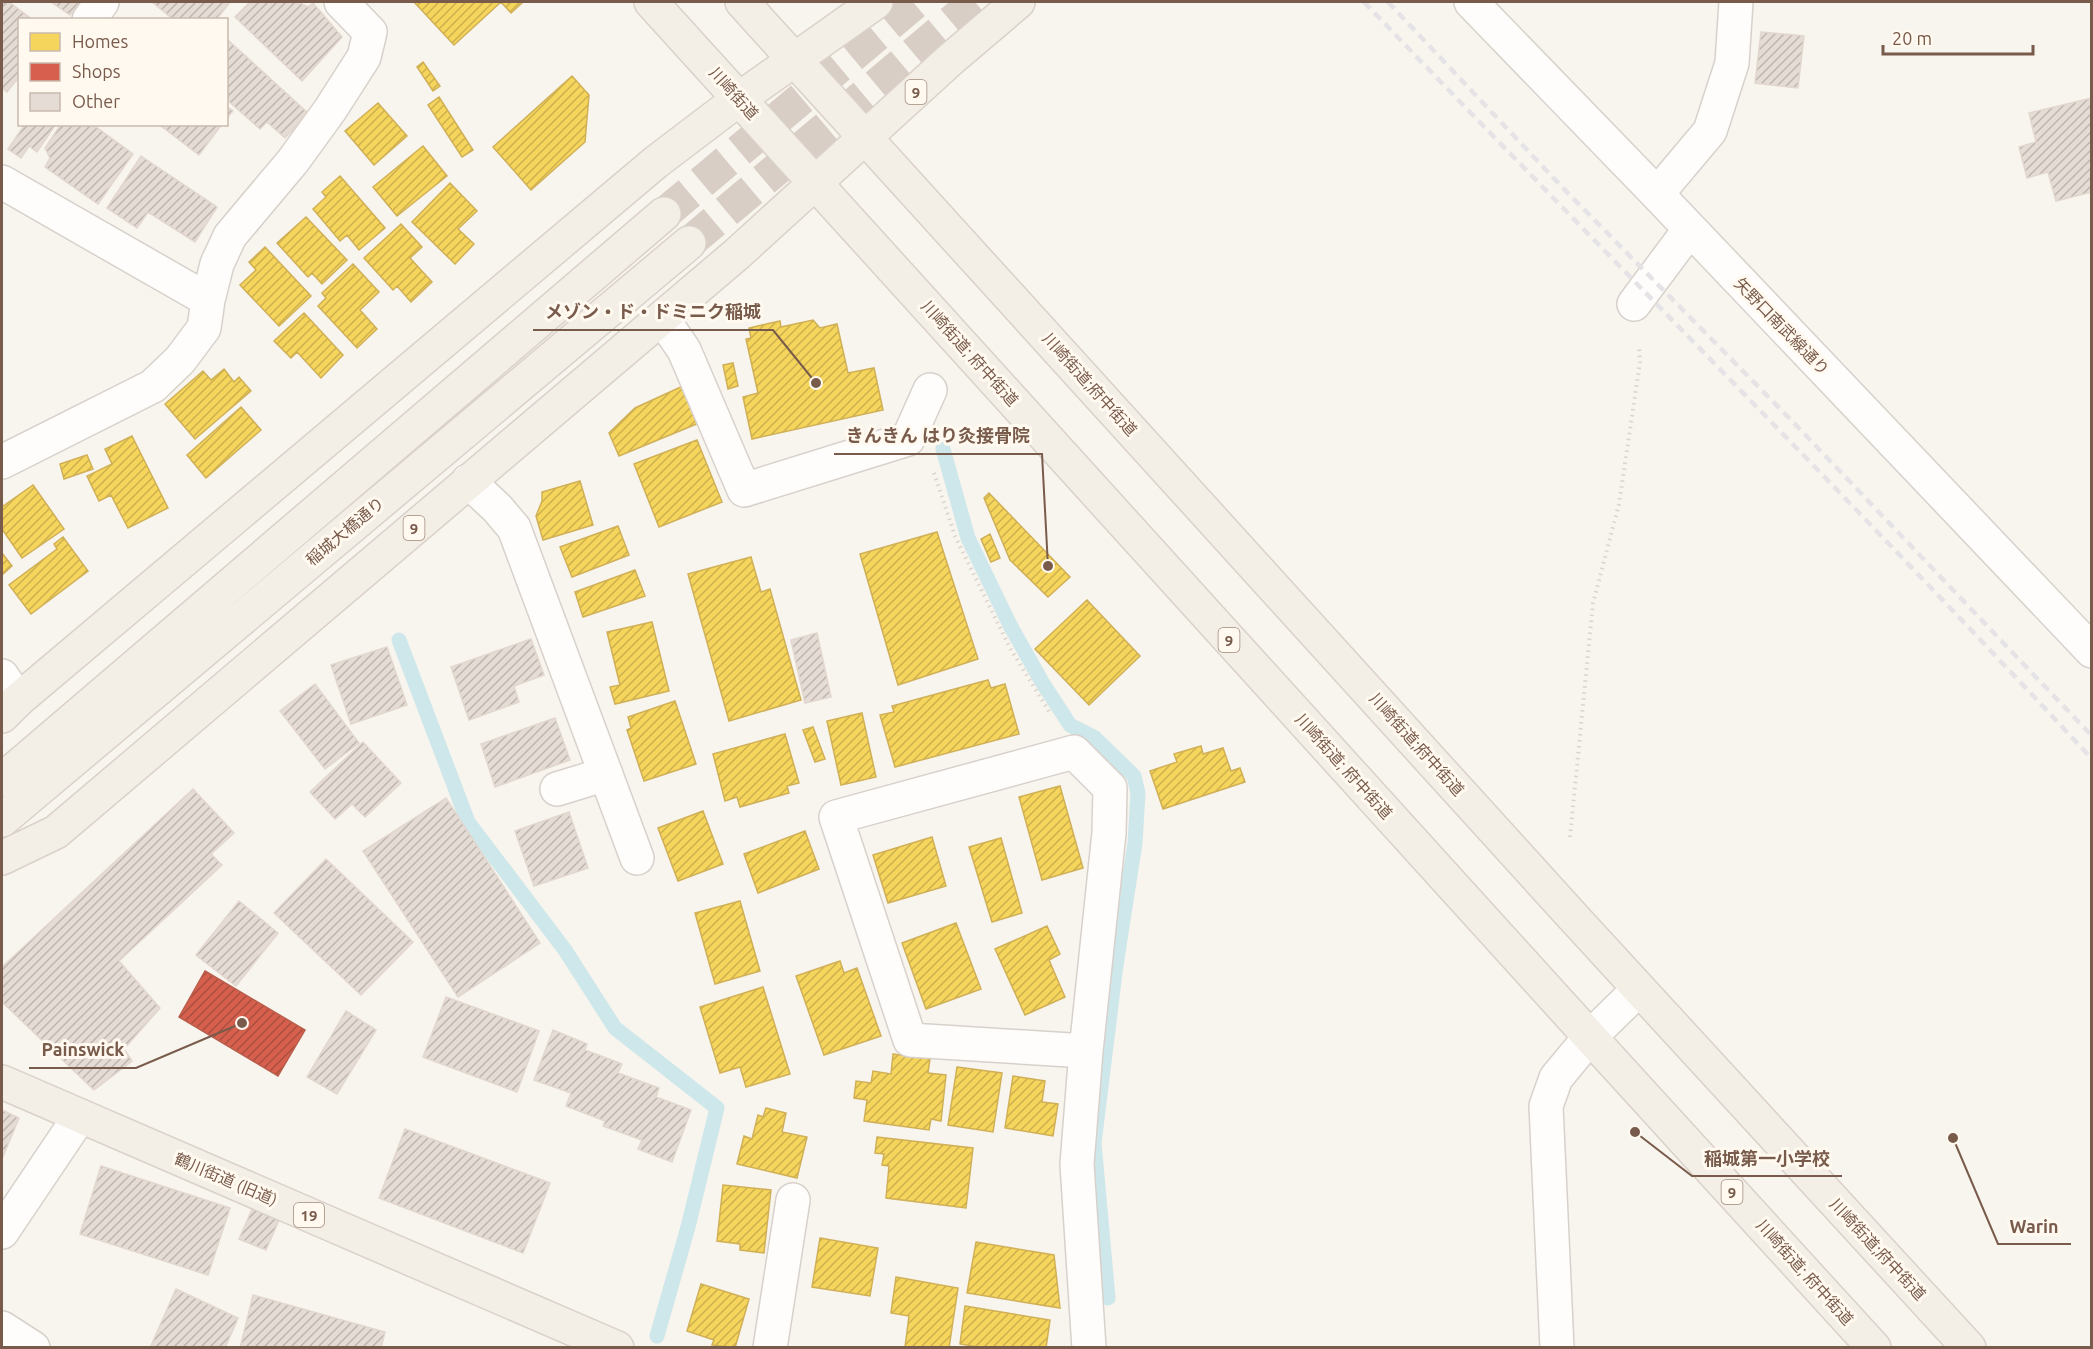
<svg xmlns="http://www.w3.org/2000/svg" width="2093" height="1349" font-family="Ubuntu,'Noto Sans JP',sans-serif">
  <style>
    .homes { fill: url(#homes-hatch); stroke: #d0b057; stroke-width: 1.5 }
    .shops { fill: url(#shops-hatch); stroke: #ba5e4c; stroke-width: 1.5 }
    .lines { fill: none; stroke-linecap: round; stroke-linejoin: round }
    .stream { stroke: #cee7ea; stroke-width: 15 }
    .building { fill: url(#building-hatch); stroke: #e2d7cf; stroke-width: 1.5 }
    .major-tunnel { stroke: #d8cec5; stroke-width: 33; stroke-dasharray: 33 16; stroke-linecap: butt }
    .minor-casing { stroke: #d8d1cb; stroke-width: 36 }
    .major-casing { stroke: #dad1ca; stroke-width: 36 }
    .path { stroke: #dbd4ce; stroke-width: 4; stroke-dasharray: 1.5 4.5; stroke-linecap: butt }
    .minor { stroke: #fefdfc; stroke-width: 33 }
    .major { stroke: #f3eee6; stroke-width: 33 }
    .rail { stroke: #e5e3e6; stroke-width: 4.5; stroke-dasharray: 9 6; stroke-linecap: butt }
    .labels { text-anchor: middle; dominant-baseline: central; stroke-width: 6; stroke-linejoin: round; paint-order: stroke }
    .shield { fill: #fff9f0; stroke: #a18a7c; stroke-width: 1.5 }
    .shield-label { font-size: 15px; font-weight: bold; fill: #795b4b }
    .street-label { font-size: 16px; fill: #795b4b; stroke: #fff9f0 }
    .leader { fill: none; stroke: #795b4b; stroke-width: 2 }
    .callout-dot { fill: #795b4b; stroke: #fff9f0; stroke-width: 2 }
    .callout-label { font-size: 18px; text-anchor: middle; font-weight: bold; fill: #795b4b; stroke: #fff9f0; stroke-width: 6; stroke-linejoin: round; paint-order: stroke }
  </style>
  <defs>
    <pattern id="homes-hatch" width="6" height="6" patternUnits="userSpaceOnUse" patternTransform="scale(1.5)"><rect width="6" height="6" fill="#f6d55c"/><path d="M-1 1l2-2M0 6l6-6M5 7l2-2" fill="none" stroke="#ccb04e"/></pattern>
    <pattern id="shops-hatch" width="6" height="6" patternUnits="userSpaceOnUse" patternTransform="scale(1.5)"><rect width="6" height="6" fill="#d6604d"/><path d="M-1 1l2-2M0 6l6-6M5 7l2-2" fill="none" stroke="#aa4f3f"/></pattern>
    <pattern id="building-hatch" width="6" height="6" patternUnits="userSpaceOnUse" patternTransform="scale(1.5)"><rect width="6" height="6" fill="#e5dcd5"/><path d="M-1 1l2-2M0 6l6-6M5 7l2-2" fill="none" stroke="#beb5af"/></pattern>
  </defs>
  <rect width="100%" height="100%" fill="#f8f4ee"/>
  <path class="homes" d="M414,2H523L511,13L501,2L454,45Z
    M423,62L440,86L433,91L417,67Z
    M572,76L589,95L585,142L531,190L493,147Z
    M439,97L473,150L462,157L428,105Z
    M378,103L407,136L374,165L345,131Z
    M423,146L447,176L397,216L373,187Z
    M340,176L385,228L359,250L347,235L340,241L313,209L326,197L322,192Z
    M450,183L477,211L458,229L474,244L455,264L412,222Z
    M306,217L347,260L322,284L312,273L308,277L277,243Z
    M401,224L422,247L410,258L432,282L411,302L397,286L393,290L364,258Z
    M265,247L311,296L279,326L240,285L256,270L249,262Z
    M353,264L379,292L360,310L377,329L357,348L318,306L326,298L322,293Z
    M304,313L343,355L321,378L297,352L291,358L274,341Z
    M813,320L820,328L837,324L848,373L874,368L883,410L752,439L743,397L758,393L746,339L751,338L749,328L780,321L781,327Z
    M733,363L738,386L728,389L723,365Z
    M224,369L234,382L239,377L251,391L195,439L165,404L203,371L211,380Z
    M685,385L699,423L619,456L609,433L635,408Z
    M241,407L261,430L206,478L187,455Z
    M132,436L168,508L128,528L111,495L99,501L87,476L112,464L105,449Z
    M697,440L722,502L659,527L634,464Z
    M87,455L93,469L64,479L60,464Z
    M580,481L593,525L543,540L536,516L542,501V492Z
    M33,485L64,529L22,558L2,529V507Z
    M989,493L1070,577L1048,597L1010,560L984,498Z
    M618,526L629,555L572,577L560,547Z
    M937,532L978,659L898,685L860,554Z
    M990,534L1000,558L991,562L981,539Z
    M63,537L88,571L31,614L9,585L57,549L54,544Z
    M2,553L12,566L2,575Z
    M751,557L761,592L770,589L801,700L729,721L688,574Z
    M635,570L645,596L583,617L575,592Z
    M1087,600L1140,656L1089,705L1035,649Z
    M652,622L669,691L615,704L610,687L620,685L607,632Z
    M988,680L991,688L1005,684L1019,734L895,767L880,715L894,712L892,706Z
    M675,701L696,764L644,781L627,730L631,728L628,717Z
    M862,713L876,777L841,785L827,721Z
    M813,727L825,759L815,762L803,730Z
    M785,734L799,783L787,786L789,793L740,807L737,797L725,801L713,754Z
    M1201,746L1203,754L1223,748L1231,771L1240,768L1245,782L1163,809L1150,771L1177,762L1174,754Z
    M1060,786L1083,868L1042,880L1019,797Z
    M703,811L723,864L678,881L658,828Z
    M805,831L819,869L758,893L744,854Z
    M932,837L946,886L888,903L873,855Z
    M1001,838L1022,913L992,922L969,847Z
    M740,901L760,971L715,984L695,913Z
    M956,923L981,989L926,1009L902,943Z
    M1047,926L1060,954L1049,960L1065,997L1025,1015L995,949Z
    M840,961L844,973L857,968L881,1036L824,1055L796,976Z
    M763,987L790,1074L746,1087L740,1067L720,1073L700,1007Z
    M893,1054L930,1059L928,1073L946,1075L941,1121L931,1119L929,1130L864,1121L867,1100L854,1098L856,1081L871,1083L873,1071L891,1074Z
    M957,1067L1002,1073L993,1132L948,1125Z
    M1013,1076L1045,1081L1042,1102L1058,1104L1053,1136L1005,1128Z
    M766,1108L786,1113L782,1132L807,1137L797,1178L737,1164L744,1136L752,1139L758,1115L763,1117Z
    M877,1137L973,1148L966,1208L886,1198L889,1166L882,1165L884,1154L875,1153Z
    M723,1185L771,1190L764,1253L740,1250V1244L717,1241Z
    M820,1238L878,1248L870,1296L812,1287Z
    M976,1242L1054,1255L1060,1308L967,1293Z
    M896,1277L958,1288L949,1348L905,1347L909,1316L891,1313Z
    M701,1284L749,1299L735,1348L712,1345L714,1340L687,1331Z
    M965,1306L1050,1320L1046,1348H984L960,1344Z"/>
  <path class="shops" d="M205,971L305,1030L278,1076L179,1017Z"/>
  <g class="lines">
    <path class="stream" d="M943,449L968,538L1011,627L1042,682L1070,725L1095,738L1134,776L1138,793L1135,843L1116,965L1094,1143L1108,1298
      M399,640L468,822L565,950L615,1028L717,1108L688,1227L657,1336"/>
  </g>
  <path class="building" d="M2,2H9L33,20H20V76L7,92L2,88Z
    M51,2H80L70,15Z
    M152,2H230L216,20H174Z
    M250,2H298L308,7L313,3L342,37L302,81L235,17Z
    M1761,32L1804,36L1798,88L1755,83Z
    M229,41L308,113L285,138L267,122L260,129L226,99V43Z
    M2092,98V192L2056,201L2048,172L2027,178L2019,147L2036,142L2029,113Z
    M226,106L233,111L226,119Z
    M25,124H56L37,152L29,146L21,158L8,149Z
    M61,124H92L133,154L98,204L45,167L50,158L45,148Z
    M163,124H222L199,155L161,126Z
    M141,156L217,207L195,242L148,212L137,228L107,208Z
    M817,633L831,697L805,703L791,640Z
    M531,639L544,675L514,686L519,702L469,720L451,667Z
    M387,647L407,705L351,724L331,665Z
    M315,684L359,743L325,769L280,711Z
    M555,718L570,760L495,787L481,744Z
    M363,742L401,783L365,817L352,804L335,819L310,792Z
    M193,789L234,833L211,854L222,865L119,961L160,1008L124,1049L132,1061L94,1090L2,1002V967Z
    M446,798L540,943L458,997L363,851Z
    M569,812L588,868L534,886L515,831Z
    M326,859L413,942L361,995L274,913Z
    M239,901L278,933L236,986L196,955Z
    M446,997L539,1031L517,1092L423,1057Z
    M346,1011L376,1030L337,1094L307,1077Z
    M553,1030L587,1044L585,1050L622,1064L618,1073L659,1088L656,1097L691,1110L672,1162L638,1149L642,1140L603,1126L605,1121L566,1106L571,1093L534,1080Z
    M2,1110L19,1118L2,1159Z
    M405,1129L550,1183L523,1253L379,1198Z
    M101,1166L230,1208L208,1275L80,1234Z
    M253,1207L280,1218L266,1250L239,1239Z
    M176,1289L238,1318L225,1348H150Z
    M253,1295L385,1332L381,1348H240Z"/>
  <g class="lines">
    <path class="major-tunnel" d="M664,214L916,2
      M689,243L975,2"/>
    <g class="minor-casing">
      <path id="minor" d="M1471,2L1657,194L2092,651
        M89,20L102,2
        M2,182L208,300
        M1657,194L1710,131L1732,63L1736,2
        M1634,304L1690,229
        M662,318L684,350L744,490L908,439L930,390
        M2,462L153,386L180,360L204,328L208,300L217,264L230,236L293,161L330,110L364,57L370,32L341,2
        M468,481L497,508L514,528L637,858
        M2,676L18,700
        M557,789L606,774
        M1086,1051L910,1040L836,817L1074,752L1110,788L1109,833L1086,1051L1077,1164L1089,1348
        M2,1232L80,1116
        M2,1328L33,1348
        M770,1348L793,1200
        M1557,1348L1546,1106L1556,1078L1590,1037L1639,989"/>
    </g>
    <g class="major-casing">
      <path id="major" d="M651,2L1590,1037L1874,1348
        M742,2L1575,919L1969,1348
        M2,716L18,700L656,162L739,99L876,2
        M2,780L664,214
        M2,820L689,243
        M2,858L56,832L737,254L951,59L1018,2
        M2,1082L617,1348"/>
    </g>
    <path class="path" d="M934,473L955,536L1010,648L1050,713
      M1570,837L1593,603L1619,504L1640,362L1639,346"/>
    <use href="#minor" class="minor"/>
    <use href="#major" class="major"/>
    <path class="rail" d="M1364,2C1606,255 1854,502 2092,759
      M1388,2L1563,188L1794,423L2092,736"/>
  </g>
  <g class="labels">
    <g class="shield">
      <rect x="905.5" y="80" width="21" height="24" rx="4.5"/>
      <rect x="403.5" y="516" width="21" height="24" rx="4.5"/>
      <rect x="1218.5" y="628" width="21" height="24" rx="4.5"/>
      <rect x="1721.5" y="1180" width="21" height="24" rx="4.5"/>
      <rect x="294" y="1203" width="30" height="24" rx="4.5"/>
    </g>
    <g class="shield-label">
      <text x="916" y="92">9</text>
      <text x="414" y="528">9</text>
      <text x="1229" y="640">9</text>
      <text x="1732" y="1192">9</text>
      <text x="309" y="1215">19</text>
    </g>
    <g class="street-label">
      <text transform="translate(734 93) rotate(48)">川崎街道</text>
      <text transform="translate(1782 326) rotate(46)">矢野口南武線通り</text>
      <text transform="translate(970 353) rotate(48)">川崎街道; 府中街道</text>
      <text transform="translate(1090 384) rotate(48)">川崎街道;府中街道</text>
      <text transform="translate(345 531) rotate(-40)">稲城大橋通り</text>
      <text transform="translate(1417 744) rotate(48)">川崎街道;府中街道</text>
      <text transform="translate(1344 766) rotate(48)">川崎街道; 府中街道</text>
      <text transform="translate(226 1179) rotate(23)">鶴川街道 (旧道)</text>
      <text transform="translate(1878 1249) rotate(47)">川崎街道;府中街道</text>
      <text transform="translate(1805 1272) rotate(48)">川崎街道; 府中街道</text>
    </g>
  </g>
  <path class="leader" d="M816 383L773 330H533M1048 566L1042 454H834M242 1023L136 1068H29M1635 1132L1692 1176H1842M1953 1138L1998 1244H2071"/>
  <g class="callout-dot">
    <circle cx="816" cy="383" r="6"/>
    <circle cx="1048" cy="566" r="6"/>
    <circle cx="242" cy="1023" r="6"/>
    <circle cx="1635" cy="1132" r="6"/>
    <circle cx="1953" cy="1138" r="6"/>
  </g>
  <g class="callout-label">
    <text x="653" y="318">メゾン・ド・ドミニク稲城</text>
    <text x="938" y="442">きんきん はり灸接骨院</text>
    <text x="83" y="1056">Painswick</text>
    <text x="1767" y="1165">稲城第一小学校</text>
    <text x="2034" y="1233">Warin</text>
  </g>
  <rect width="2093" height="1349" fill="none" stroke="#795b4b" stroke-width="6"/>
  <rect x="18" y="18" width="210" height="108" fill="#fff9f0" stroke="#c9baae" stroke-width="1.5"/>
  <rect x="30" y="33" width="30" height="18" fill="#f6d55c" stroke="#c9baae" stroke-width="1.5"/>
  <text x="72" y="48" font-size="18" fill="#795b4b">Homes</text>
  <rect x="30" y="63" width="30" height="18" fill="#d6604d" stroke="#c9baae" stroke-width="1.5"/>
  <text x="72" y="78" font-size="18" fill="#795b4b">Shops</text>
  <rect x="30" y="93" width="30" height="18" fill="#e5dcd5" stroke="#c9baae" stroke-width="1.5"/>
  <text x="72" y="108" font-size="18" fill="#795b4b">Other</text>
  <path d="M1883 45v9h150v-9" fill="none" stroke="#795b4b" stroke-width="3"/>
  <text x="1892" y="45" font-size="18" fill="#795b4b" stroke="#fff9f0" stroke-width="4.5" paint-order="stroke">20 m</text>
</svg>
